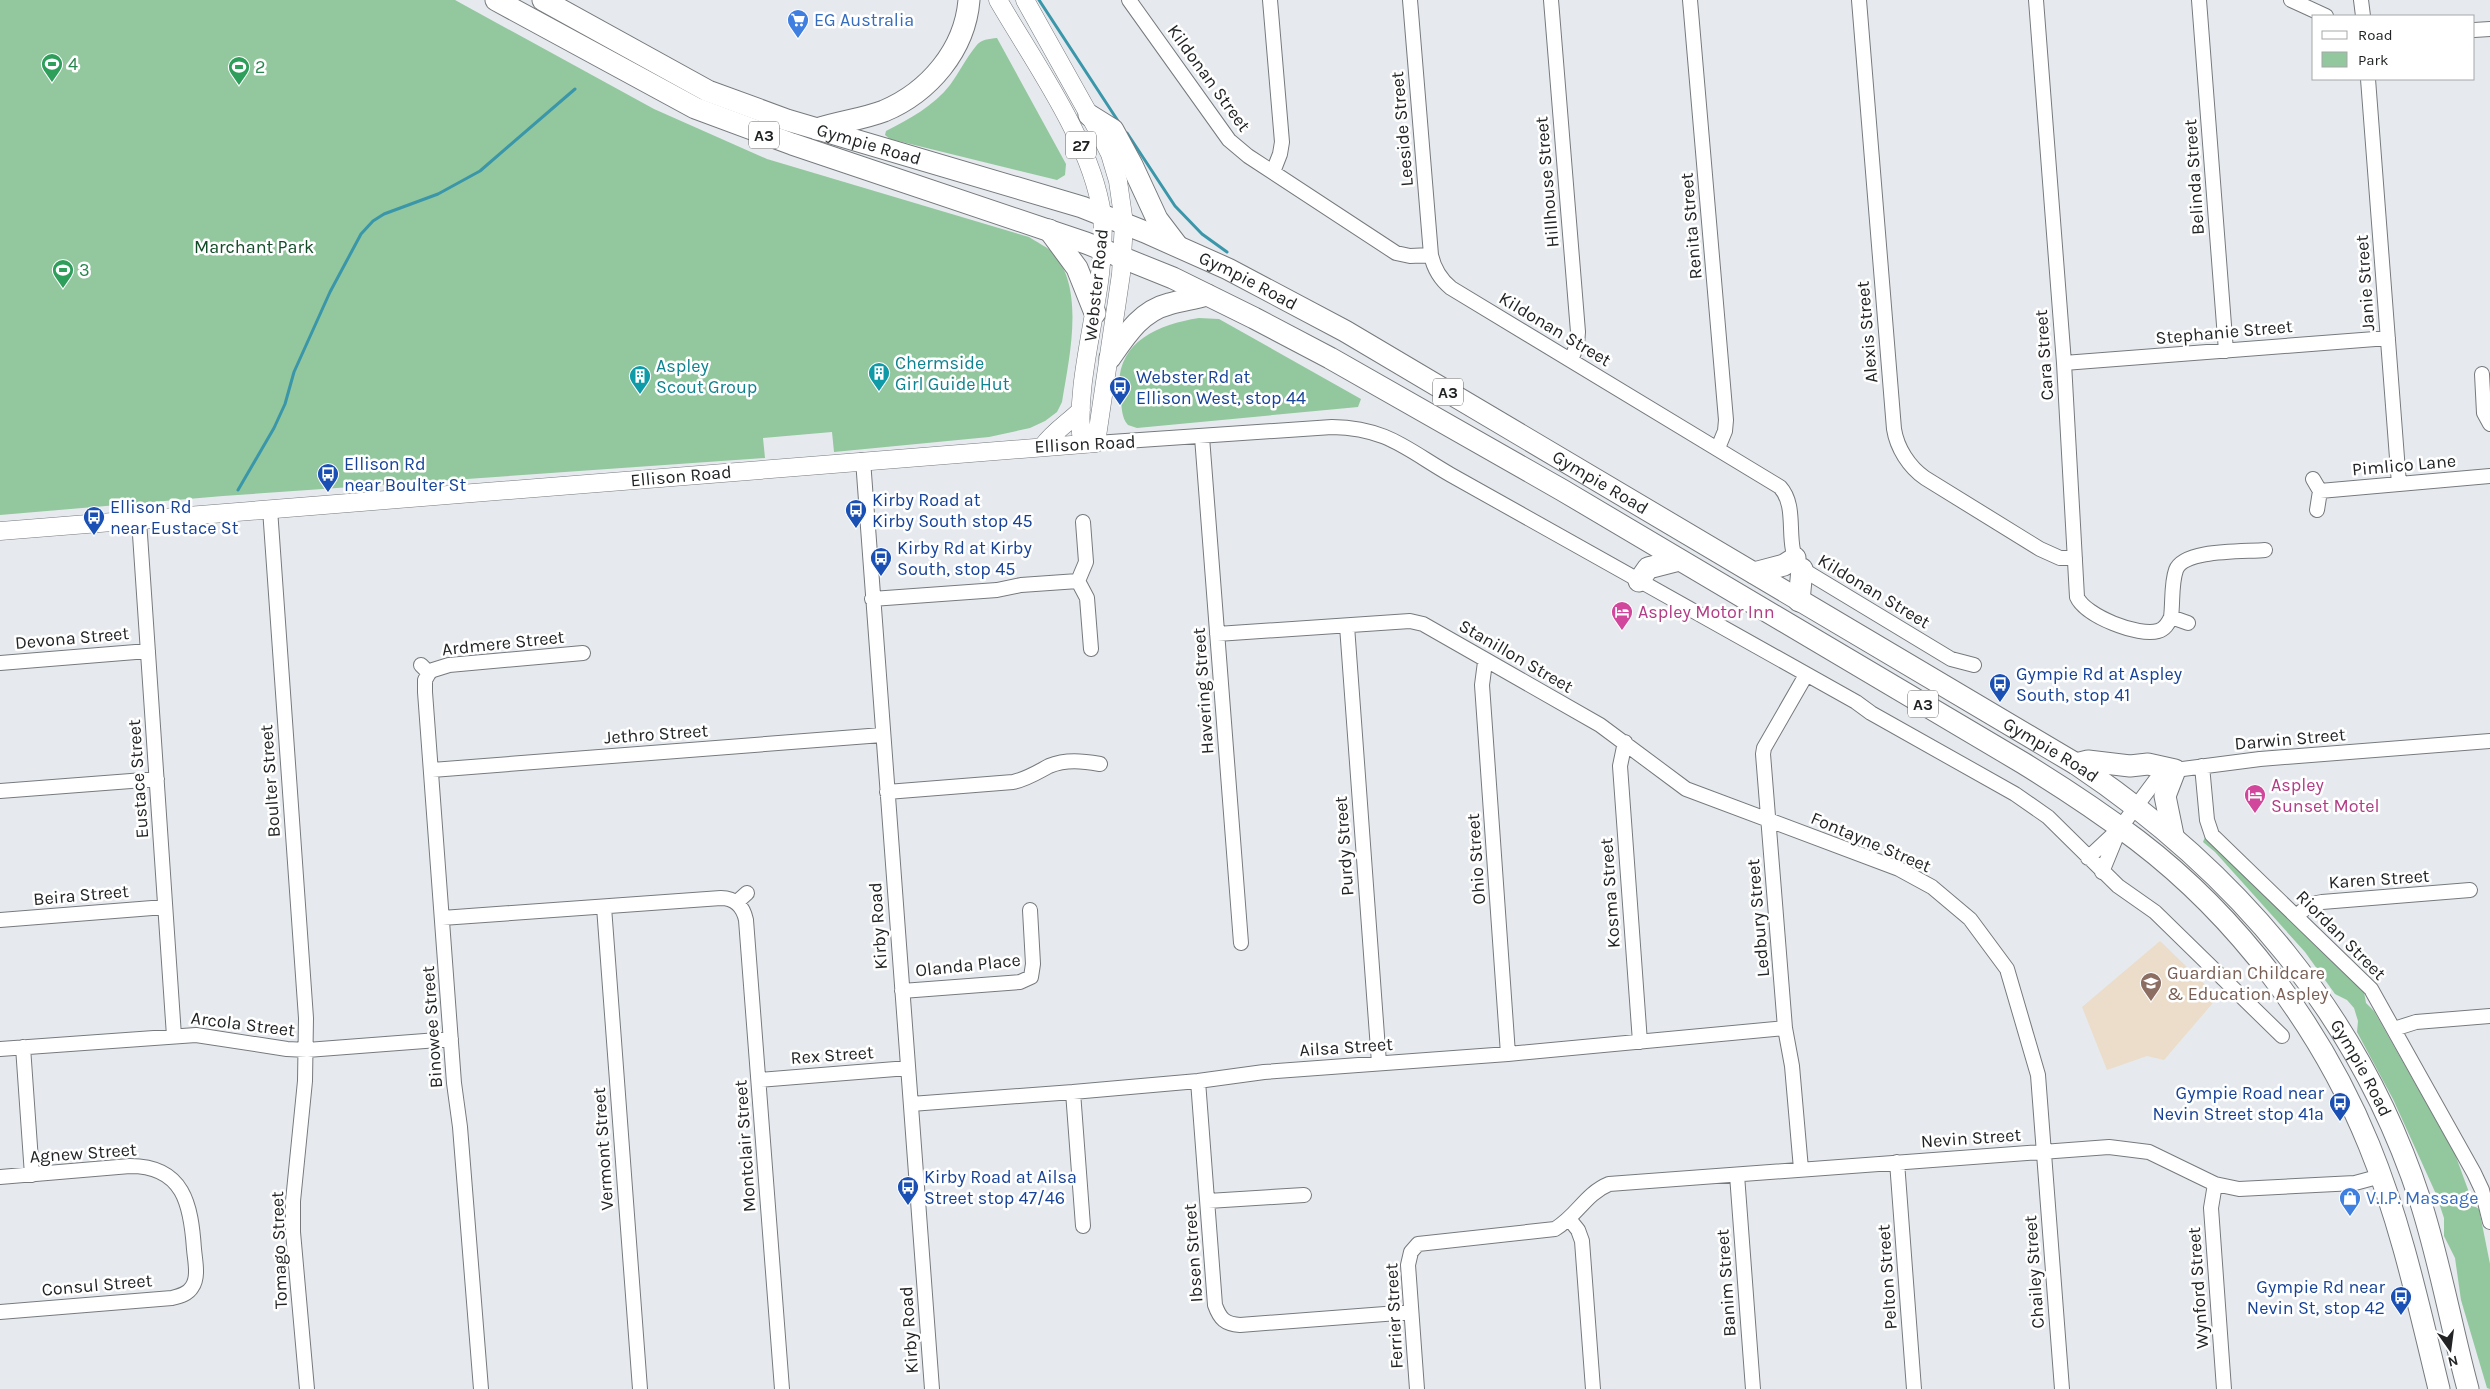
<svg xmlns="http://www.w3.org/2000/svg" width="2490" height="1389" font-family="Karla,sans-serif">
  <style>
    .education { fill: #ebddca }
    .green { fill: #93c79e }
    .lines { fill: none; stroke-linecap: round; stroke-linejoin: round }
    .stream { stroke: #3a96a9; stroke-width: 3 }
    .minor-casing { stroke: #767a7d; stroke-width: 16 }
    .major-casing { stroke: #767a7d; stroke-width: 19 }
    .highway-casing { stroke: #767a7d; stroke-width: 23 }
    .minor { stroke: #fff; stroke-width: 14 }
    .major { stroke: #fff; stroke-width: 18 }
    .highway { stroke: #fff; stroke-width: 21 }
    .labels { text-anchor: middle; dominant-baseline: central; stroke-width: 5; stroke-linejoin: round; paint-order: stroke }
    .shield { fill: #fff; stroke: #646566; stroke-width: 1 }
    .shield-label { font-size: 16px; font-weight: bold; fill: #212324 }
    .shop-label { font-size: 18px; fill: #366cbe; stroke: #fff; text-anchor: start }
    .leisure-label { font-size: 18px; fill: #27864d; stroke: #fff; text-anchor: start }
    .street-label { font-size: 18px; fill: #212324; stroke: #fff }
    .park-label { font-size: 18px; fill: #104c26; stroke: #fff }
    .culture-label { font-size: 18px; fill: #0d838f; stroke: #fff; text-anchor: start }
    .transit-label { font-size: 18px; fill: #164399; stroke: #fff; text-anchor: start }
    .hotel-label { font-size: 18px; fill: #b23c85; stroke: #fff; text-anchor: start }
    .education-label { font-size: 18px; fill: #785e54; stroke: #fff; text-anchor: start }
  </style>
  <rect width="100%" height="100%" fill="#e6eaee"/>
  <path class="education" d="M2160,941L2218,997L2164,1060L2147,1056L2107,1070L2082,1007Z"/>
  <path class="green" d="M0,0H455L654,109L767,159L1029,237C1036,242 1046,246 1052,252C1086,287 1069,358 1062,402L1057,412L1045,421L1030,428L989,437L834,452L832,432L763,438L765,458L223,496L0,515Z
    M997,38L1066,164L1065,175L1057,180L890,139L885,135L886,131C909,119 934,106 950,85C959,73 966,58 976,46C981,39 989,39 997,38Z
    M1199,318L1219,319L1361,399L1358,407L1137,428L1128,425C1121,418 1122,405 1120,395C1113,344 1155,325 1199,318Z
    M2205,837L2364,992L2366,1003L2374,1011L2455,1154L2474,1206L2479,1209L2490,1264V1389L2487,1388L2461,1300L2455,1258L2444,1236V1218L2436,1194L2393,1099L2357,1032L2358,1021L2354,1008L2347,1000L2335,994L2305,952L2215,852L2203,842Z"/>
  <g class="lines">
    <path class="stream" d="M1039,0L1120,124
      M1127,133L1175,206L1202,234L1227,252
      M238,490L274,428L285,404L294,372L330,292L361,234L373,221L384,214L438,194L480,171L575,89"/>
    <g class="minor-casing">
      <path id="minor" d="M1129,0L1229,140L1248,156L1396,253L1410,256L1431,255
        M1270,0L1282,142L1280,154L1273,172
        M1410,0L1431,255C1434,269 1440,279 1451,288L1780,487C1800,509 1782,547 1802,569L1951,659L1974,665
        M1551,0L1578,332L1577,345L1571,360
        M1690,0L1726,420L1725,431L1718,448
        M1859,0L1894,429C1897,448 1909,467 1925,478L2040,549L2060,558H2075
        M2036,0L2064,363L2077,597C2085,616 2139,637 2158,631C2165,629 2168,624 2171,617L2188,623
        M2199,0L2226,351
        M2291,0L2326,16
        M2361,0L2363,16
        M2474,30L2490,29
        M2368,79L2399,484
        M2064,363L2388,338
        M2482,374L2484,413L2490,424
        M1202,437L1241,943
        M1096,443L1332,427C1387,428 1406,449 1451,475L1856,702L1871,713L2015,794L2048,817L2118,886L2155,912L2282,1036
        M863,460L932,1389
        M2313,479L2320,491L2317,510
        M2320,491L2490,476
        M270,509L306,1018L305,1081L293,1201V1232L307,1389
        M139,520L174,1036
        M1083,522L1086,562L1078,581L1087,598L1091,649
        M872,599L997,590L1021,585L1078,581
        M2171,617C2173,603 2171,584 2176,570C2184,549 2244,552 2265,550
        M1347,626L1379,1063
        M1217,634L1410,621L1423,624L1600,725L1686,789L1899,869L1932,887L1970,919L2007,969L2038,1075L2062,1389
        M1485,662L1482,685L1508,1054
        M0,663L148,651
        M421,665L429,673L425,680V692L454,1083L460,1127L481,1389
        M429,673L433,670L449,665L583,653
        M1625,742L1620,766L1640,1042
        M2202,766L2207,820L2212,835L2371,989L2474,1173L2482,1190L2490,1222
        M432,770L882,735
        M0,791L157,779
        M887,792L1013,782C1027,779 1036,773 1049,766C1066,759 1083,761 1100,764
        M2088,858L2120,828L2155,781L2175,770L2260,759L2490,741
        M2102,872L2120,828
        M737,902L747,893
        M604,907L640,1389
        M2296,916L2311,904L2322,902L2470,890
        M442,918L721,898C735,898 743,906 746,920L782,1389
        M0,920L165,907
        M902,991L1020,982L1031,977L1033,964L1030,910
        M2394,1029L2416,1022L2490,1016
        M23,1047L32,1175
        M0,1049L196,1035L287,1049L307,1050L451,1039
        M759,1080L908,1068
        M1198,1081L1215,1305C1220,1319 1225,1324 1240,1325L1411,1312
        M1073,1092L1083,1226
        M911,1104L1073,1092L1198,1081L1264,1072L1508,1054L1785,1028
        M1897,1162L1914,1389
        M1801,1169L1792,1066L1785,1028L1763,754L1764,748L1806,675
        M1737,1175L1753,1389
        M0,1177L130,1166C184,1166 191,1205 194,1249C195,1261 199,1277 192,1287C188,1294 180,1296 172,1298L0,1312
        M2215,1184L2211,1208L2224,1389
        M1208,1201L1304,1195
        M1570,1220L1578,1230L1582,1241L1593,1389
        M1417,1389L1408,1265L1411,1252L1418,1244L1555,1229C1578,1215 1585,1194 1609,1184L2109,1147L2149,1152L2215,1184L2239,1189L2355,1183L2381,1176"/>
    </g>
    <g class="major-casing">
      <path id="major" d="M998,0C1035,64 1091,140 1102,214C1104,233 1102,255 1100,274C1094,327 1075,392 1082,443
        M1043,446C1053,432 1069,422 1081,410
        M0,531L1096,443L1121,274L1124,223L1118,181L1110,154L1101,136L1025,0"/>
    </g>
    <g class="highway-casing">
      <g id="highway">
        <path d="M496,0L695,108L792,144L1086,243L1173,278L1254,318L1330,358L1562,490L2023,763C2062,787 2100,812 2137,840C2238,917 2321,1027 2369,1145C2401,1223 2419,1307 2439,1389"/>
        <path id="s1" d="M543,0L708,91L787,120L1082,207L1145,232L1228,269L1345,331L2076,764C2236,871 2360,1016 2420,1200C2440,1262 2451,1326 2468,1389"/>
        <path d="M1089,115L1113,130L1132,165L1157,219L1176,244"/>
        <path d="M817,129C839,122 863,119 884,111C929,92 965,50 969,0"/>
        <path d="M1049,230L1077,268L1095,313"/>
        <path d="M1110,358C1126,335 1141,311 1169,304C1182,300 1194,299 1207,295"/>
        <path d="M1754,573L1784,565L1795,558"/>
        <path d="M1639,581L1648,568L1679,560"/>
        <path d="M1799,601L1802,569"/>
        <path d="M2076,764L2088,761L2130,766L2148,764L2175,770L2165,796L2173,835"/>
      </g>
    </g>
    <use href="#minor" class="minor"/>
    <use href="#major" class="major"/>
    <use href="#highway" class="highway"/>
  </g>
  <defs>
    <g id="supermarket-pin" transform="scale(1.125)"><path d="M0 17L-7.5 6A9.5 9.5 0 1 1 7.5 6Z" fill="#3f7fe0" stroke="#fff"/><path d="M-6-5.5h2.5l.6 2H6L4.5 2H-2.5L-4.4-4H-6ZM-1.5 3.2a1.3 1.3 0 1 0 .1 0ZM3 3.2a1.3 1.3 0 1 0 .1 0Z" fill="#fff"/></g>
    <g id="stadium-pin" transform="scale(1.125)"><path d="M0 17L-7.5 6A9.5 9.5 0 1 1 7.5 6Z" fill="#2e9e5b" stroke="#fff"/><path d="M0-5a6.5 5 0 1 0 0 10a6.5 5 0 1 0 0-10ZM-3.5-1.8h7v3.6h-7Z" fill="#fff"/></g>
    <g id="building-pin" transform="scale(1.125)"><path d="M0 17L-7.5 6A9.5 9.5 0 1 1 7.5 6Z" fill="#0f9aa8" stroke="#fff"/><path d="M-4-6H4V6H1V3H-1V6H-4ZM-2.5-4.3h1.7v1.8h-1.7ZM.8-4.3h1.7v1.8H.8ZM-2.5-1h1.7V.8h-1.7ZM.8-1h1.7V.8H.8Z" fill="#fff"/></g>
    <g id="bus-pin" transform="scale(1.125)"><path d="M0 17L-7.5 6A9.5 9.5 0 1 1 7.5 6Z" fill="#1a4fb4" stroke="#fff"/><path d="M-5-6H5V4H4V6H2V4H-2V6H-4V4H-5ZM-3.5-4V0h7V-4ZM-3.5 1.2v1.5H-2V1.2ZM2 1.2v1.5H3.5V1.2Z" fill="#fff"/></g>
    <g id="hotel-pin" transform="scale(1.125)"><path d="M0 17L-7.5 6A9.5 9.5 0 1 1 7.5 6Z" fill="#d1479c" stroke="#fff"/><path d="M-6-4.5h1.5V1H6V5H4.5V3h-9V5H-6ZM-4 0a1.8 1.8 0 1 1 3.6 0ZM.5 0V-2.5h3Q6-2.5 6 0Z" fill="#fff"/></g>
    <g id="school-pin" transform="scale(1.125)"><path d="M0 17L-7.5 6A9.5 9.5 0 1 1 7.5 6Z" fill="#8d6e63" stroke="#fff"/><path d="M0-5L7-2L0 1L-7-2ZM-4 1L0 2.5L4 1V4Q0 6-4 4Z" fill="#fff"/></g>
    <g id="shop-pin" transform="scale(1.125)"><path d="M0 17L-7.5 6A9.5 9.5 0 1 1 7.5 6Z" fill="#3f7fe0" stroke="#fff"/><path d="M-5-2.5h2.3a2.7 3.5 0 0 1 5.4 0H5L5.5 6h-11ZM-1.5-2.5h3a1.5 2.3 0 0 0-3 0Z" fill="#fff"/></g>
  </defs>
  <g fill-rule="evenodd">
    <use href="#supermarket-pin" x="798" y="20"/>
    <use href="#stadium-pin" x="52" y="64"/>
    <use href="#stadium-pin" x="239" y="67"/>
    <use href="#stadium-pin" x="63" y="270"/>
    <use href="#building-pin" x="879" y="373"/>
    <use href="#building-pin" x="640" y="376"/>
    <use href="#bus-pin" x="1120" y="387"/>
    <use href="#bus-pin" x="328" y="474"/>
    <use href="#bus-pin" x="856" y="510"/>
    <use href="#bus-pin" x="94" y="517"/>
    <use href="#bus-pin" x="881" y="558"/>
    <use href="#hotel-pin" x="1622" y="612"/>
    <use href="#bus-pin" x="2000" y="684"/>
    <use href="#hotel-pin" x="2255" y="795"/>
    <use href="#school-pin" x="2151" y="983"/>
    <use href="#bus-pin" x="2340" y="1103"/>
    <use href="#bus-pin" x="908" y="1187"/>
    <use href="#shop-pin" x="2350" y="1198"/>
    <use href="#bus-pin" x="2401" y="1297"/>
  </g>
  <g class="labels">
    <g class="shield">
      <rect x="749" y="121.5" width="30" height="27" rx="4"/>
      <rect x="1066" y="131.5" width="30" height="27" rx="4"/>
      <rect x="1433" y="378.5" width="30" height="27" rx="4"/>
      <rect x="1908" y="690.5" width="30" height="27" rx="4"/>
    </g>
    <g class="shield-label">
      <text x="764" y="135">A3</text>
      <text x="1081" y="145">27</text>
      <text x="1448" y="392">A3</text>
      <text x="1923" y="704">A3</text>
    </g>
    <g class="shop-label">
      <text x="814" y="20">EG Australia</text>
      <text x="2366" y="1198">V.I.P. Massage</text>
    </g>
    <g class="leisure-label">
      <text x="68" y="64">4</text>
      <text x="255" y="67">2</text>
      <text x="79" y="270">3</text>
    </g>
    <g class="street-label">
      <text transform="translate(1209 78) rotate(54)">Kildonan Street</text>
      <text transform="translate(1402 129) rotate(-95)">Leeside Street</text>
      <text stroke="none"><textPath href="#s1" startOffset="358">Gympie Road</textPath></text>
      <text transform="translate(2194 177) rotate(-94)">Belinda Street</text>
      <text transform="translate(1547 182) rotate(-95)">Hillhouse Street</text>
      <text transform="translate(1691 226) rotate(-95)">Renita Street</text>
      <text stroke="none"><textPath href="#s1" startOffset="762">Gympie Road</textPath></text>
      <text transform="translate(2365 283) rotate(-94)">Janie Street</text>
      <text transform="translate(1096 285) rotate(-84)">Webster Road</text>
      <text transform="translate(1555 329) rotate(31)">Kildonan Street</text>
      <text transform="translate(1867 332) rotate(-95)">Alexis Street</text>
      <text transform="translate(2224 332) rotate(-5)">Stephanie Street</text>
      <text transform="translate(2044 355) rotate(-94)">Cara Street</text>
      <text transform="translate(1085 444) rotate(-3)">Ellison Road</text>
      <text transform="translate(2404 465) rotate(-5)">Pimlico Lane</text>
      <text transform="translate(681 476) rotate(-5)">Ellison Road</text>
      <text stroke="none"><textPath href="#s1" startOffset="1168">Gympie Road</textPath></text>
      <text transform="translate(1874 591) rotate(31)">Kildonan Street</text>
      <text transform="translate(72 638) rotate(-5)">Devona Street</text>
      <text transform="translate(503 643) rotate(-6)">Ardmere Street</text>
      <text transform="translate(1516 656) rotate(30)">Stanillon Street</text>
      <text transform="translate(1203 691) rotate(-94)">Havering Street</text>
      <text transform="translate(656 734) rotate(-4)">Jethro Street</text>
      <text transform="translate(2290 739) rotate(-5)">Darwin Street</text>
      <text stroke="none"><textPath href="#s1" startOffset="1692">Gympie Road</textPath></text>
      <text transform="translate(138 779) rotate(-94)">Eustace Street</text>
      <text transform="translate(270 781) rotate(-94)">Boulter Street</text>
      <text transform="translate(1871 842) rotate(23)">Fontayne Street</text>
      <text transform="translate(1344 846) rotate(-94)">Purdy Street</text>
      <text transform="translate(1476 859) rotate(-94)">Ohio Street</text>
      <text transform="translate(2379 879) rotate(-4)">Karen Street</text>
      <text transform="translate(1610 893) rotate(-94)">Kosma Street</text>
      <text transform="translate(81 895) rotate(-5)">Beira Street</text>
      <text transform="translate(1758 918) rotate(-95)">Ledbury Street</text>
      <text transform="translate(878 926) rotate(-94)">Kirby Road</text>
      <text transform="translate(2341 935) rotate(45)">Riordan Street</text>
      <text transform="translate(968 965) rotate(-6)">Olanda Place</text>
      <text transform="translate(243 1024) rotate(7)">Arcola Street</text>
      <text transform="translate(432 1027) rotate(-94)">Binowee Street</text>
      <text transform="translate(1346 1047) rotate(-4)">Ailsa Street</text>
      <text transform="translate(832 1055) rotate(-4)">Rex Street</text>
      <text stroke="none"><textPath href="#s1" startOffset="2142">Gympie Road</textPath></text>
      <text transform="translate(1971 1138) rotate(-4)">Nevin Street</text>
      <text transform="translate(745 1146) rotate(-94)">Montclair Street</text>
      <text transform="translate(603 1149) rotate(-94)">Vermont Street</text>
      <text transform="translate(83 1153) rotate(-4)">Agnew Street</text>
      <text transform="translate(279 1250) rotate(-92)">Tomago Street</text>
      <text transform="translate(1193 1253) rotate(-94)">Ibsen Street</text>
      <text transform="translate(2034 1272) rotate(-94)">Chailey Street</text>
      <text transform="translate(1887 1277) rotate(-94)">Pelton Street</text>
      <text transform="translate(1726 1283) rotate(-94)">Banim Street</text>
      <text transform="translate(97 1285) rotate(-5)">Consul Street</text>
      <text transform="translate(2198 1288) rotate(-94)">Wynford Street</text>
      <text transform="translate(1394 1316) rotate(-93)">Ferrier Street</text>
      <text transform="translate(909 1330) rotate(-94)">Kirby Road</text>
    </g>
    <g class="park-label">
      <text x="254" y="247">Marchant Park</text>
    </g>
    <g class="culture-label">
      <text x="895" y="363">Chermside<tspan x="895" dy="21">Girl Guide Hut</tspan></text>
      <text x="656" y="366">Aspley<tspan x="656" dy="21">Scout Group</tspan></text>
    </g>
    <g class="transit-label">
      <text x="1136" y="377">Webster Rd at<tspan x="1136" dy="21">Ellison West, stop 44</tspan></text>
      <text x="344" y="464">Ellison Rd<tspan x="344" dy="21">near Boulter St</tspan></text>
      <text x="872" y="500">Kirby Road at<tspan x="872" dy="21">Kirby South stop 45</tspan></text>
      <text x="110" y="507">Ellison Rd<tspan x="110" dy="21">near Eustace St</tspan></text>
      <text x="897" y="548">Kirby Rd at Kirby<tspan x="897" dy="21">South, stop 45</tspan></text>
      <text x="2016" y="674">Gympie Rd at Aspley<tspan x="2016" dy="21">South, stop 41</tspan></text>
      <text x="2324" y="1093" text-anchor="end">Gympie Road near<tspan x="2324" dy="21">Nevin Street stop 41a</tspan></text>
      <text x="924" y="1177">Kirby Road at Ailsa<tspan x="924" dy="21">Street stop 47/46</tspan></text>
      <text x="2385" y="1287" text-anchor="end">Gympie Rd near<tspan x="2385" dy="21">Nevin St, stop 42</tspan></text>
    </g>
    <g class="hotel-label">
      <text x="1638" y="612">Aspley Motor Inn</text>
      <text x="2271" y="785">Aspley<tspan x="2271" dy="21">Sunset Motel</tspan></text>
    </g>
    <g class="education-label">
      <text x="2167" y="973">Guardian Childcare<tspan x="2167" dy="21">&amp; Education Aspley</tspan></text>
    </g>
  </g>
  <rect x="2312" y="15" width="162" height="65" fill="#ffffff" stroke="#a6a7a7"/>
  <rect x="2322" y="31" width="25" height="8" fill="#ffffff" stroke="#a6a7a7"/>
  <text x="2358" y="40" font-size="15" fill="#212324">Road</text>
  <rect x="2322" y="52" width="25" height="15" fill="#93c79e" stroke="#a6a7a7"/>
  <text x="2358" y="65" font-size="15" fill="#212324">Park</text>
  <g transform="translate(2450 1349) rotate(166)" stroke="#ffffff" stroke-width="4" paint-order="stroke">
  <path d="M0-4L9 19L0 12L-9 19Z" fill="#212324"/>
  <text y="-8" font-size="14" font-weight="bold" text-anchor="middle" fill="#212324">N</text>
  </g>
</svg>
